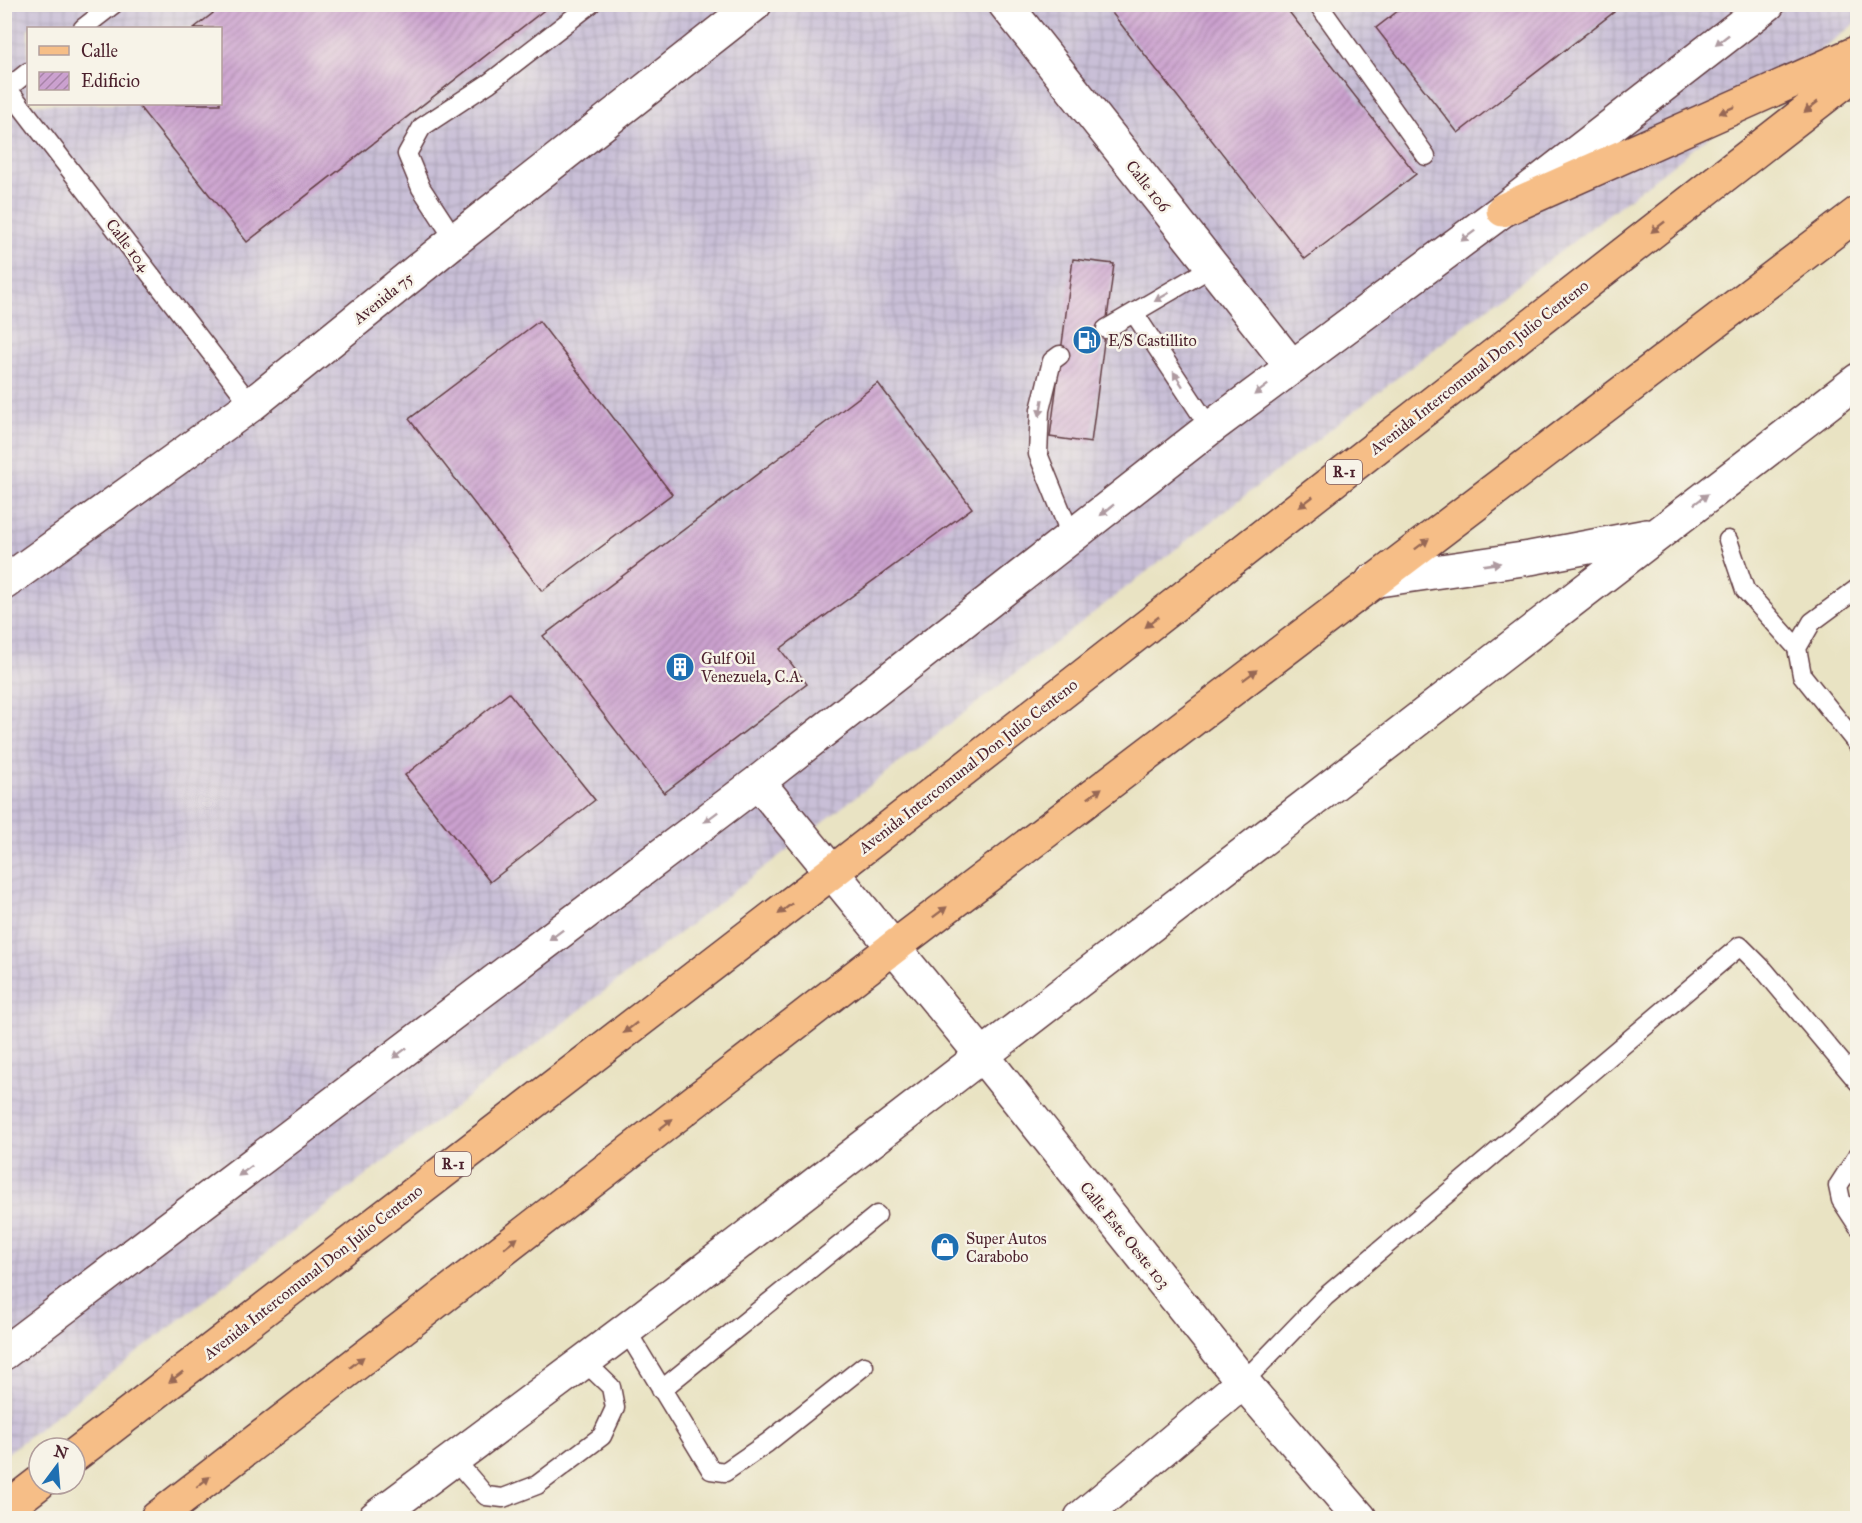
<svg xmlns="http://www.w3.org/2000/svg" width="1862" height="1523" font-family="'IM FELL Great Primer',serif">
  <style>
    .industrial { fill: url(#industrial-grid); fill-rule: evenodd }
    .building { fill: url(#building-hatch) }
    .lines { fill: none; stroke-linecap: round; stroke-linejoin: round }
    .service-casing { stroke: #623c42; stroke-width: 21 }
    .minor-casing { stroke: #623c42; stroke-width: 36 }
    .primary-casing { stroke: #623c42; stroke-width: 36 }
    .service { stroke: #fff; stroke-width: 18 }
    .minor { stroke: #fff; stroke-width: 33 }
    .primary { stroke: #f6be87; stroke-width: 33 }
    .oneway { fill: #ae9aa0 }
    .oneway2 { fill: #976754 }
    .labels { text-anchor: middle; dominant-baseline: central; stroke-width: 5; stroke-linejoin: round; paint-order: stroke }
    .shield { fill: #f7f3e8; stroke: #7e5f64; stroke-width: 1.5 }
    .shield-label { font-size: 15px; font-weight: bold; fill: #4a1f2b }
    .street-label { font-size: 16px; fill: #4a1f2b; stroke: #f7f3e8 }
    .poi-label { font-size: 16px; fill: #4a1f2b; stroke: #f7f3e8; text-anchor: start }
  </style>
  <defs>
    <pattern id="industrial-grid" width="8" height="8" patternUnits="userSpaceOnUse" patternTransform="scale(1.5)"><rect width="8" height="8" fill="#c9bfd7"/><path d="M0 4h8M4 0v8" fill="none" stroke="#aea4b9"/></pattern>
    <pattern id="building-hatch" width="6" height="6" patternUnits="userSpaceOnUse" patternTransform="scale(1.5)"><rect width="6" height="6" fill="#cba1cf"/><path d="M-1 1l2-2M0 6l6-6M5 7l2-2" fill="none" stroke="#a783a8"/></pattern>
  </defs>
  <rect width="100%" height="100%" fill="#f7f3e8"/>
  <filter id="ink" filterUnits="userSpaceOnUse"><feTurbulence type="fractalNoise" baseFrequency=".0167" numOctaves="2"/><feDisplacementMap in="SourceGraphic" scale="12" xChannelSelector="R" yChannelSelector="G"/><feConvolveMatrix kernelMatrix="1 2 1 2 8 2 1 2 1" color-interpolation-filters="sRGB"/></filter>
  <filter id="wash" filterUnits="userSpaceOnUse"><feTurbulence type="fractalNoise" baseFrequency=".008" numOctaves="4" result="noise"/><feDisplacementMap in="SourceGraphic" scale="24" xChannelSelector="R" yChannelSelector="G"/><feGaussianBlur stdDeviation="1.35" result="paint"/><feColorMatrix in="noise" values="0 0 0 0 0 0 0 0 0 0 0 0 0 0 0 0 0 1.4 0 .05"/><feComposite in="paint" operator="in"/></filter>
  <g filter="url(#wash)">
    <rect width="100%" height="100%" fill="#e9e3c3"/>
    <path class="industrial" d="M5,5H1857V22L5,1455ZM28,28H220V104H28Z"/>
    <g id="blocks">
      <path class="building" d="M225,4H552L247,242L137,104H220V28H194Z
        M1105,4H1283L1416,174L1305,259Z
        M1407,4H1608L1614,12L1458,133L1376,28Z
        M1073,259L1114,264L1091,443L1050,437Z
        M539,321L672,494L542,591L409,419Z
        M878,383L972,508L780,649L807,684L664,793L543,636Z
        M509,693L595,800L490,882L405,775Z"/>
    </g>
  </g>
  <g filter="url(#ink)">
    <use href="#blocks" fill-opacity="0" stroke="#623c42" stroke-width="1.5"/>
    <g class="lines">
      <g class="service-casing">
        <path id="service" d="M1318,4L1426,156
          M83,28L114,4
          M4,84L251,405
          M8,88L28,72
          M455,240L421,188L407,154L422,127L489,83L591,4
          M1134,313L1210,428
          M1106,329L1212,267
          M1060,355L1052,361L1040,410L1038,454L1072,538
          M1728,540L1745,590L1797,648L1802,675L1858,745
          M1797,648L1812,622L1858,588
          M1858,1155L1838,1186L1841,1200L1858,1226
          M626,1330L711,1470L725,1472L767,1443L864,1366
          M1243,1382L1325,1297L1740,946L1764,970L1858,1082
          M661,1390L877,1215
          M454,1459L486,1496L503,1498L537,1485L602,1436L615,1408L611,1387L584,1361"/>
      </g>
      <g class="minor-casing">
        <path id="minor" d="M1005,4L1292,367
          M1372,581L1530,558L1647,536
          M4,583L251,405L455,240L755,4
          M758,782L981,1054L1243,1382L1360,1518
          M4,1353L758,782L1210,428L1503,210L1768,4
          M375,1518L626,1330L1858,380
          M1081,1518L1243,1382"/>
      </g>
      <g class="primary-casing">
        <path id="primary" d="M1503,210L1858,52
          M75,1455L831,873L1858,71
          M4,1510L39,1483
          M157,1518L894,947L1858,213"/>
      </g>
      <use href="#service" class="service"/>
      <use href="#minor" class="minor"/>
      <use href="#primary" class="primary"/>
    </g>
    <defs><path id="oneway-solid" d="M-6-.8H1V-3.2L6.5 0L1 3.2V.8H-6Z" transform="scale(1.5)"/></defs>
    <g class="oneway">
      <use href="#oneway-solid" transform="translate(1722 40) rotate(142)"/>
      <use href="#oneway-solid" transform="translate(1468 236) rotate(143)"/>
      <use href="#oneway-solid" transform="translate(1162 297) rotate(150)"/>
      <use href="#oneway-solid" transform="translate(1178 379) rotate(-123)"/>
      <use href="#oneway-solid" transform="translate(1261 390) rotate(143)"/>
      <use href="#oneway-solid" transform="translate(1041 408) rotate(100)"/>
      <use href="#oneway-solid" transform="translate(1701 499) rotate(-37)"/>
      <use href="#oneway-solid" transform="translate(1107 510) rotate(141)"/>
      <use href="#oneway-solid" transform="translate(1492 564) rotate(-8)"/>
      <use href="#oneway-solid" transform="translate(711 817) rotate(143)"/>
      <use href="#oneway-solid" transform="translate(556 935) rotate(143)"/>
      <use href="#oneway-solid" transform="translate(400 1053) rotate(143)"/>
      <use href="#oneway-solid" transform="translate(245 1171) rotate(143)"/>
    </g>
    <g class="oneway2">
      <use href="#oneway-solid" transform="translate(1811 107) rotate(142)"/>
      <use href="#oneway-solid" transform="translate(1727 110) rotate(156)"/>
      <use href="#oneway-solid" transform="translate(1658 227) rotate(142)"/>
      <use href="#oneway-solid" transform="translate(1306 502) rotate(142)"/>
      <use href="#oneway-solid" transform="translate(1422 544) rotate(-37)"/>
      <use href="#oneway-solid" transform="translate(1152 622) rotate(142)"/>
      <use href="#oneway-solid" transform="translate(1250 675) rotate(-37)"/>
      <use href="#oneway-solid" transform="translate(1095 793) rotate(-37)"/>
      <use href="#oneway-solid" transform="translate(785 909) rotate(142)"/>
      <use href="#oneway-solid" transform="translate(940 912) rotate(-37)"/>
      <use href="#oneway-solid" transform="translate(630 1028) rotate(142)"/>
      <use href="#oneway-solid" transform="translate(666 1124) rotate(-38)"/>
      <use href="#oneway-solid" transform="translate(511 1243) rotate(-38)"/>
      <use href="#oneway-solid" transform="translate(357 1362) rotate(-38)"/>
      <use href="#oneway-solid" transform="translate(176 1377) rotate(142)"/>
      <use href="#oneway-solid" transform="translate(203 1482) rotate(-38)"/>
    </g>
  </g>
  <defs>
    <g id="fuel-disc" transform="scale(1.5)"><circle r="9.5" fill="#1f6fb2" stroke="#f7f3e8"/><path d="M-5.5-6h7V0h2V4h1.3V-2.5L3-4.5l.8-.8L6-3V5H2.5V1h-1V6h-7ZM-4.2-4.7v3.2H.2V-4.7Z" fill="#fff"/></g>
    <g id="building-disc" transform="scale(1.5)"><circle r="9.5" fill="#1f6fb2" stroke="#f7f3e8"/><path d="M-4-6H4V6H1V3H-1V6H-4ZM-2.5-4.3h1.7v1.8h-1.7ZM.8-4.3h1.7v1.8H.8ZM-2.5-1h1.7V.8h-1.7ZM.8-1h1.7V.8H.8Z" fill="#fff"/></g>
    <g id="shop-disc" transform="scale(1.5)"><circle r="9.5" fill="#1f6fb2" stroke="#f7f3e8"/><path d="M-5-2.5h2.3a2.7 3.5 0 0 1 5.4 0H5L5.5 6h-11ZM-1.5-2.5h3a1.5 2.3 0 0 0-3 0Z" fill="#fff"/></g>
  </defs>
  <g fill-rule="evenodd">
    <use href="#fuel-disc" x="1087" y="340"/>
    <use href="#building-disc" x="680" y="667"/>
    <use href="#shop-disc" x="945" y="1247"/>
  </g>
  <g class="labels">
    <g class="shield">
      <rect x="1326" y="460" width="36" height="24" rx="4.5"/>
      <rect x="435" y="1152" width="36" height="24" rx="4.5"/>
    </g>
    <g class="shield-label">
      <text x="1344" y="472">R-1</text>
      <text x="453" y="1164">R-1</text>
    </g>
    <g class="street-label">
      <text transform="translate(1148 186) rotate(52)">Calle 106</text>
      <text transform="translate(128 245) rotate(53)">Calle 104</text>
      <text transform="translate(383 298) rotate(-39)">Avenida 75</text>
      <text transform="translate(1479 367) rotate(-38)">Avenida Intercomunal Don Julio Centeno</text>
      <text transform="translate(968 766) rotate(-38)">Avenida Intercomunal Don Julio Centeno</text>
      <text transform="translate(1125 1235) rotate(51)">Calle Este Oeste 103</text>
      <text transform="translate(313 1272) rotate(-38)">Avenida Intercomunal Don Julio Centeno</text>
    </g>
    <g class="poi-label">
      <text x="1108" y="340">E/S Castillito</text>
      <text x="701" y="658">Gulf Oil<tspan x="701" dy="18">Venezuela, C.A.</tspan></text>
      <text x="966" y="1238">Super Autos<tspan x="966" dy="18">Carabobo</tspan></text>
    </g>
  </g>
  <rect width="1862" height="1523" fill="none" stroke="#f7f3e8" stroke-width="24"/>
  <rect x="27" y="27" width="195" height="78" fill="#f7f3e8" stroke="#b29e9c" stroke-width="1.5"/>
  <rect x="39" y="46" width="30" height="9" fill="#f6be87" stroke="#b29e9c" stroke-width="1.5"/>
  <text x="81" y="57" font-size="18" fill="#4a1f2b">Calle</text>
  <rect x="39" y="72" width="30" height="18" fill="url(#building-hatch)" stroke="#b29e9c" stroke-width="1.5"/>
  <text x="81" y="87" font-size="18" fill="#4a1f2b">Edificio</text>
  <g transform="translate(57 1466) rotate(16)"><circle r="28" fill="#f7f3e8" stroke="#b29e9c" stroke-width="1.5"/>
  <path d="M0-4.5L10 22L0 15L-10 22Z" fill="#1f6fb2"/>
  <text y="-9" font-size="16" font-weight="bold" text-anchor="middle" fill="#4a1f2b">N</text>
  </g>
</svg>
